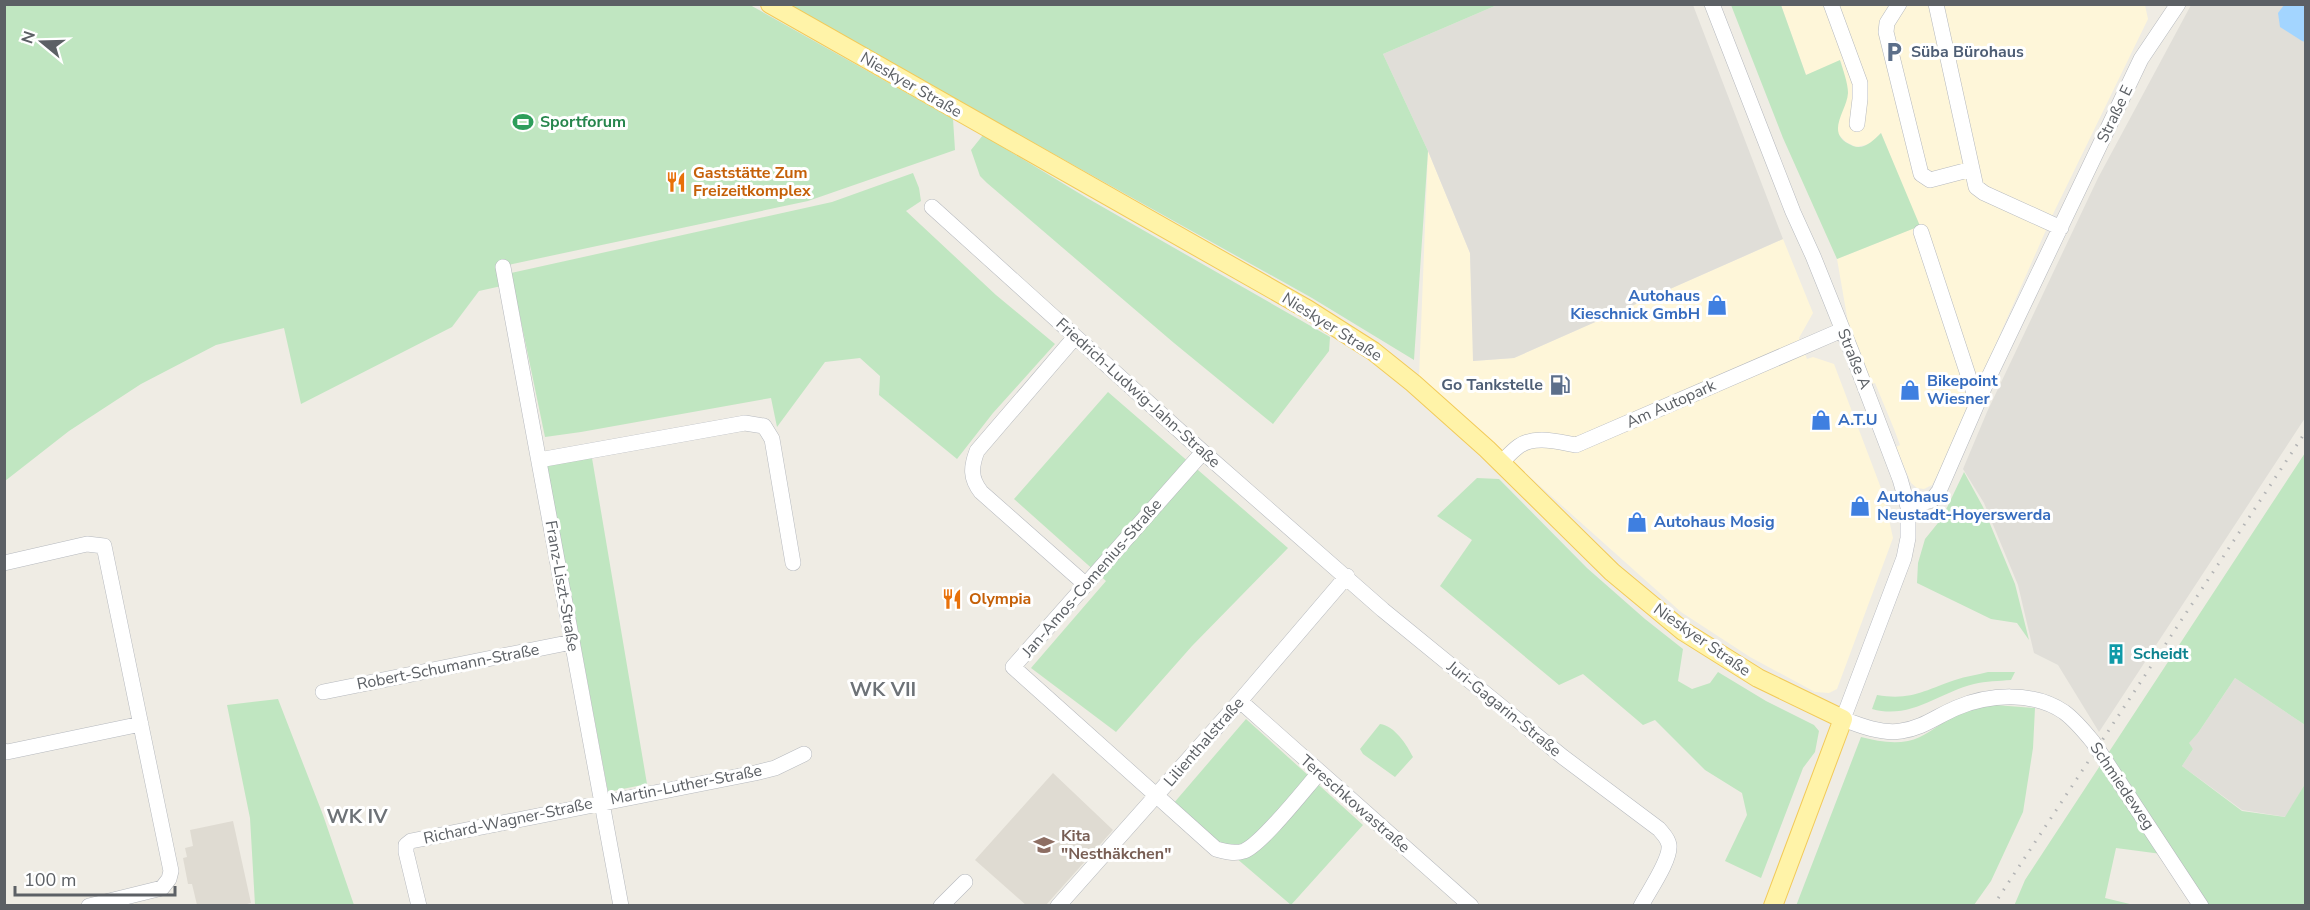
<svg xmlns="http://www.w3.org/2000/svg" width="2310" height="910" font-family="'Nunito Sans',sans-serif">
  <style>
    .commercial { fill: #fef6d9 }
    .industrial { fill: #e0ded8 }
    .education { fill: #dfdbd2 }
    .green { fill: #c0e6c1 }
    .water { fill: #a3d5ff }
    .lines { fill: none; stroke-linecap: round; stroke-linejoin: round }
    .minor-casing { stroke: #b6b9be; stroke-width: 16 }
    .major-casing { stroke: #f2ca59; stroke-width: 20 }
    .minor { stroke: #fff; stroke-width: 15 }
    .major { stroke: #fff3a8; stroke-width: 18 }
    .rail { stroke: #b3b4b5; stroke-width: 3; stroke-dasharray: 1.5 8; stroke-linecap: butt }
    .labels { text-anchor: middle; dominant-baseline: central; stroke-width: 6; stroke-linejoin: round; paint-order: stroke }
    .service-label { font-size: 16px; font-weight: bold; fill: #4e5e75; stroke: #fff; text-anchor: start }
    .street-label { font-size: 16px; fill: #5c6065; stroke: #fff }
    .leisure-label { font-size: 16px; font-weight: bold; fill: #27864d; stroke: #fff; text-anchor: start }
    .food-label { font-size: 16px; font-weight: bold; fill: #c56008; stroke: #fff; text-anchor: start }
    .shop-label { font-size: 16px; font-weight: bold; fill: #366cbe; stroke: #fff; text-anchor: start }
    .culture-label { font-size: 16px; font-weight: bold; fill: #0d838f; stroke: #fff; text-anchor: start }
    .education-label { font-size: 16px; font-weight: bold; fill: #785e54; stroke: #fff; text-anchor: start }
    .quarter-label { font-size: 20px; font-weight: bold; fill: #6d7277; stroke: #fff }
  </style>
  <rect width="100%" height="100%" fill="#efece4"/>
  <path class="commercial" d="M1781,5H2145L2148,19L2054,212L1941,468L1932,485L1924,489L1917,488L1911,483L1896,447L1900,445L1894,429L1875,383L1871,384L1849,328L1837,259L1919,226L1881,133L1870,144L1856,147L1846,142L1838,134L1837,125L1848,92L1841,61L1806,75Z
    M1428,151L1470,253L1474,361L1514,358L1783,239L1813,313L1799,338L1807,359L1813,357L1834,364L1884,496L1893,538L1837,689L1829,693L1815,692L1750,657L1681,612L1419,378Z"/>
  <path class="industrial" d="M1497,5H1693L1783,239L1514,358L1473,361L1470,253L1428,151L1383,54Z
    M2191,5H2305V418L2099,732L2058,665L2034,653L2018,585L1984,503L1963,469L1987,412L2098,178Z
    M2235,678L2305,725V784L2286,817L2242,810L2182,766L2193,749L2188,743L2198,733Z"/>
  <path class="education" d="M1053,773L1113,830L1046,905H1026L975,860Z
    M233,821L251,903L239,906L197,905L192,884H188L183,858L187,857L185,848L193,846L190,830Z"/>
  <path class="green" d="M5,5H750L953,119L955,150L808,201L503,266L506,285L479,291L452,327L301,404L284,328L216,345L141,384L69,431L5,481Z
    M786,5H1497L1383,54L1428,151L1414,360L1312,298Z
    M1731,5H1781L1806,75L1840,60C1843,70 1848,83 1848,93C1847,112 1823,134 1853,146C1864,150 1873,141 1881,133L1920,226L1837,259L1783,138Z
    M983,135L1087,198L1330,337L1329,351L1273,424L1174,343L987,183L980,176L971,150Z
    M913,173L919,188L921,201L906,211L996,295L1055,344L993,413L957,459L879,395L880,376L860,358L825,362L777,427L771,398L581,432L545,437L511,273L832,202Z
    M1108,392L1288,548L1192,646L1116,732L1031,668L1106,581L1014,499Z
    M2305,453V725L2235,678L2198,733L2189,743L2193,749L2182,766L2242,811L2285,817L2305,784V905H2202L2169,855L2116,848L2105,898L2134,905L2014,906L2025,880Z
    M592,458L647,784L608,792L547,465Z
    M1964,472L1983,507L2015,584L2029,640L2017,623L1991,619L1917,583L1918,563L1925,539L1942,518Z
    M1477,478L1499,479L1587,568L1645,619L1683,649L1678,681L1692,689L1710,683L1718,672L1766,701L1814,725L1819,731L1815,752L1803,768L1761,878L1725,861L1747,815L1742,793L1705,770L1655,720L1643,725L1583,674L1559,685L1440,586L1472,540L1437,516Z
    M1988,672H2015L2011,680C1999,681 1986,681 1974,684C1938,693 1911,720 1872,709L1877,695C1911,701 1925,690 1955,680C1966,676 1977,675 1988,672Z
    M278,699L323,815L354,905H255L250,818L227,705Z
    M1995,705L2035,708L2033,748L2023,812L1991,881L1974,905L1796,906L1861,737C1877,741 1892,744 1908,741C1924,738 1936,726 1950,719C1964,711 1979,707 1995,705Z
    M1246,719L1363,825L1291,905L1173,804Z
    M1380,724C1395,726 1407,745 1413,757L1395,777L1363,754L1360,749Z"/>
  <path class="water" d="M2284,5H2305V42L2302,41L2280,27L2278,13Z"/>
  <g class="lines">
    <g class="minor-casing">
      <path id="minor" d="M1712,4L1793,212L1813,256L1852,353L1900,479L1908,507V538L1904,558L1843,719C1861,726 1882,734 1901,731C1923,728 1937,716 1956,708C1989,694 2033,691 2064,712C2075,720 2084,731 2093,742L2201,906
        M1831,4L1860,83V99L1857,124
        M1899,4L1887,23L1886,32L1921,174L1930,180L1972,169
        M1936,4L1976,187L1984,193L2061,228
        M932,207L1203,452L1383,610L1563,757L1659,829C1663,834 1668,838 1669,845C1671,860 1648,892 1641,906
        M1921,232L1977,402
        M503,267L621,906
        M1075,337L977,451C971,467 970,478 981,492L1085,584
        M1203,452L1013,667L1216,849C1226,852 1235,854 1244,851C1262,844 1304,790 1319,773
        M539,460L745,423L764,426L772,439L793,563
        M1501,463C1507,457 1512,451 1519,446C1535,435 1558,442 1576,445L1842,330
        M1908,507L1932,500L1939,491L1987,381L2141,59L2178,4
        M4,563L87,544L104,546L171,871L169,879L162,888L89,906
        M323,692L572,642
        M1240,701L1471,906
        M4,751L7,752L141,724
        M419,906L406,852V845L411,841L755,773L775,768L804,754
        M941,906L965,882
        M1058,906L1240,701L1347,576"/>
    </g>
    <g class="major-casing">
      <path id="major" d="M770,4L1307,309L1373,351L1413,383L1487,449L1612,572L1683,631L1758,678L1843,719L1773,906"/>
    </g>
    <use href="#minor" class="minor"/>
    <use href="#major" class="major"/>
    <path class="rail" d="M1993,906L2306,431"/>
  </g>
  <defs>
    <g id="parking-bare" transform="scale(1.62)"><path d="M-3.5-5.5H1a3.5 3.5 0 0 1 0 7H-1V5.5H-3.5ZM-1-3.4V-.6H.8a1.4 1.4 0 0 0 0-2.8Z" fill="#5c6f8a" stroke="#fff" stroke-width="2.5" paint-order="stroke"/></g>
    <g id="stadium-bare" transform="scale(1.62)"><path d="M0-5a6.5 5 0 1 0 0 10a6.5 5 0 1 0 0-10ZM-3.5-1.8h7v3.6h-7Z" fill="#2e9e5b" stroke="#fff" stroke-width="2.5" paint-order="stroke"/></g>
    <g id="restaurant-bare" transform="scale(1.62)"><path d="M-5-6h1v4h1v-4h1v4h1v-4h1v5L-1.5 .5V6h-2V.5L-5-1ZM5-6V6H3V1.5H1.5Q1.5-4 5-6Z" fill="#e8710a" stroke="#fff" stroke-width="2.5" paint-order="stroke"/></g>
    <g id="shop-bare" transform="scale(1.62)"><path d="M-5-2.5h2.3a2.7 3.5 0 0 1 5.4 0H5L5.5 6h-11ZM-1.5-2.5h3a1.5 2.3 0 0 0-3 0Z" fill="#3f7fe0" stroke="#fff" stroke-width="2.5" paint-order="stroke"/></g>
    <g id="fuel-bare" transform="scale(1.62)"><path d="M-5.5-6h7V0h2V4h1.3V-2.5L3-4.5l.8-.8L6-3V5H2.5V1h-1V6h-7ZM-4.2-4.7v3.2H.2V-4.7Z" fill="#5c6f8a" stroke="#fff" stroke-width="2.5" paint-order="stroke"/></g>
    <g id="building-bare" transform="scale(1.62)"><path d="M-4-6H4V6H1V3H-1V6H-4ZM-2.5-4.3h1.7v1.8h-1.7ZM.8-4.3h1.7v1.8H.8ZM-2.5-1h1.7V.8h-1.7ZM.8-1h1.7V.8H.8Z" fill="#0f9aa8" stroke="#fff" stroke-width="2.5" paint-order="stroke"/></g>
    <g id="school-bare" transform="scale(1.62)"><path d="M0-5L7-2L0 1L-7-2ZM-4 1L0 2.5L4 1V4Q0 6-4 4Z" fill="#8d6e63" stroke="#fff" stroke-width="2.5" paint-order="stroke"/></g>
  </defs>
  <g fill-rule="evenodd">
    <use href="#parking-bare" x="1894" y="52"/>
    <use href="#stadium-bare" x="523" y="122"/>
    <use href="#restaurant-bare" x="676" y="182"/>
    <use href="#shop-bare" x="1717" y="305"/>
    <use href="#fuel-bare" x="1560" y="385"/>
    <use href="#shop-bare" x="1910" y="390"/>
    <use href="#shop-bare" x="1821" y="420"/>
    <use href="#shop-bare" x="1860" y="506"/>
    <use href="#shop-bare" x="1637" y="522"/>
    <use href="#restaurant-bare" x="952" y="599"/>
    <use href="#building-bare" x="2116" y="654"/>
    <use href="#school-bare" x="1044" y="845"/>
  </g>
  <g class="labels">
    <g class="service-label">
      <text x="1911" y="52">Süba Bürohaus</text>
      <text x="1543" y="385" text-anchor="end">Go Tankstelle</text>
    </g>
    <g class="street-label">
      <text transform="translate(911 85) rotate(30)">Nieskyer Straße</text>
      <text transform="translate(2115 114) rotate(-64)">Straße E</text>
      <text transform="translate(1332 327) rotate(32)">Nieskyer Straße</text>
      <text transform="translate(1854 359) rotate(68)">Straße A</text>
      <text transform="translate(1138 393) rotate(42)">Friedrich-Ludwig-Jahn-Straße</text>
      <text transform="translate(1671 404) rotate(-24)">Am Autopark</text>
      <text transform="translate(1092 578) rotate(-49)">Jan-Amos-Comenius-Straße</text>
      <text transform="translate(562 586) rotate(80)">Franz-Liszt-Straße</text>
      <text transform="translate(1702 640) rotate(35)">Nieskyer Straße</text>
      <text transform="translate(448 667) rotate(-11)">Robert-Schumann-Straße</text>
      <text transform="translate(1504 709) rotate(39)">Juri-Gagarin-Straße</text>
      <text transform="translate(1204 742) rotate(-49)">Lilienthalstraße</text>
      <text transform="translate(686 785) rotate(-11)">Martin-Luther-Straße</text>
      <text transform="translate(2122 786) rotate(56)">Schmiedeweg</text>
      <text transform="translate(1355 804) rotate(41)">Tereschkowastraße</text>
      <text transform="translate(508 821) rotate(-12)">Richard-Wagner-Straße</text>
    </g>
    <g class="leisure-label">
      <text x="540" y="122">Sportforum</text>
    </g>
    <g class="food-label">
      <text x="693" y="173">Gaststätte Zum<tspan x="693" dy="18">Freizeitkomplex</tspan></text>
      <text x="969" y="599">Olympia</text>
    </g>
    <g class="shop-label">
      <text x="1700" y="296" text-anchor="end">Autohaus<tspan x="1700" dy="18">Kieschnick GmbH</tspan></text>
      <text x="1927" y="381">Bikepoint<tspan x="1927" dy="18">Wiesner</tspan></text>
      <text x="1838" y="420">A.T.U</text>
      <text x="1877" y="497">Autohaus<tspan x="1877" dy="18">Neustadt-Hoyerswerda</tspan></text>
      <text x="1654" y="522">Autohaus Mosig</text>
    </g>
    <g class="culture-label">
      <text x="2133" y="654">Scheidt</text>
    </g>
    <g class="education-label">
      <text x="1061" y="836">Kita<tspan x="1061" dy="18">"Nesthäkchen"</tspan></text>
    </g>
    <g class="quarter-label">
      <text x="883" y="689">WK VII</text>
      <text x="357" y="816">WK IV</text>
    </g>
  </g>
  <rect width="2310" height="910" fill="none" stroke="#5c6065" stroke-width="12"/>
  <g transform="translate(42 42) rotate(289)" stroke="#ffffff" stroke-width="4.5" paint-order="stroke">
  <path d="M0-4.5L10 22L0 15L-10 22Z" fill="#5c6065"/>
  <text y="-9" font-size="16" font-weight="bold" text-anchor="middle" fill="#5c6065">N</text>
  </g>
  <path d="M15 886v9h160v-9" fill="none" stroke="#5c6065" stroke-width="3"/>
  <text x="24" y="886" font-size="18" fill="#5c6065" stroke="#ffffff" stroke-width="4.5" paint-order="stroke">100 m</text>
</svg>
